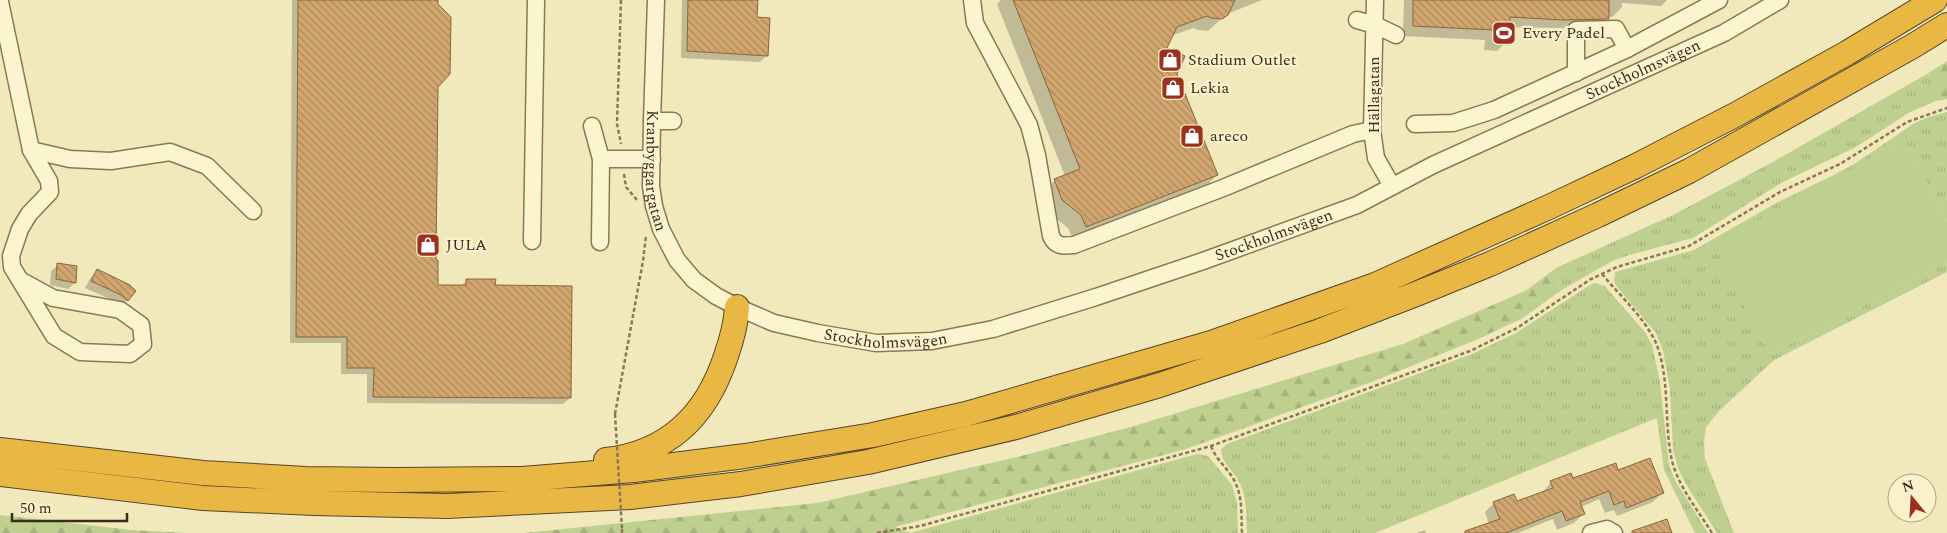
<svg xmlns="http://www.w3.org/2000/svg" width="1947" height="533" font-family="Spectral,serif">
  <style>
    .grass { fill: url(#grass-tufts) }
    .forest { fill: url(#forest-firs) }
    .pitch { fill: #bfcf8f }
    .shadow { fill: #0003 }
    .building { fill: url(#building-back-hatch); stroke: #8b6538 }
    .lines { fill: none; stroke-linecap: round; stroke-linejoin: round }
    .minor-casing { stroke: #8a7854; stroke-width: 19 }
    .highway-casing { stroke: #574529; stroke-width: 26 }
    .path { stroke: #8a7854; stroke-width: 2.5; stroke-dasharray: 4 2.5; stroke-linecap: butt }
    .minor { stroke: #fbf5cf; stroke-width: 16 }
    .highway { stroke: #e9b844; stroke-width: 24 }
    .path-bridge { stroke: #8a7854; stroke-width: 2.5; stroke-dasharray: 4 2.5; stroke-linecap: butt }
    .labels { text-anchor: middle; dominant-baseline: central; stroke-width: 4.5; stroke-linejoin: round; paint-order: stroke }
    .poi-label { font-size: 16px; fill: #382d1a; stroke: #f8f1cc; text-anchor: start }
    .street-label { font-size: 16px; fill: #382d1a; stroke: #f8f1cc }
  </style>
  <defs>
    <pattern id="grass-tufts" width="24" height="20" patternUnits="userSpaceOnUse" patternTransform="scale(1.25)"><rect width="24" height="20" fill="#bfcf8f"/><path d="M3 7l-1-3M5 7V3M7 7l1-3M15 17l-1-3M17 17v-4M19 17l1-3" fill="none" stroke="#a5b27b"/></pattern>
    <pattern id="forest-firs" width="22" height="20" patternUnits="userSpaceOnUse" patternTransform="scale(1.25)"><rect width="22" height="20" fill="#bfcf8f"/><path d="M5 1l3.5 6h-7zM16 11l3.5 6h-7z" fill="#a5b27b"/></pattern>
    <pattern id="building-back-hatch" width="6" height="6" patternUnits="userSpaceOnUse" patternTransform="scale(1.25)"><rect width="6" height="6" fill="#d2a66f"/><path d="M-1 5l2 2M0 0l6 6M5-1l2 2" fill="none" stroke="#ab885a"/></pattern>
  </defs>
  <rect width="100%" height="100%" fill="#f1e9bc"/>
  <path class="grass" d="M1927,74L1936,81V101L1910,112L1856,147L1783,182L1693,238L1629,255L1612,261L1560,291L1556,268L1673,215L1771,163Z
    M1947,112V221L1905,141L1715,245L1770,354L1947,262V272L1774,360L1719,411L1706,427L1704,441L1705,459L1734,533H1717L1687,486L1678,468L1673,450L1670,389L1663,351L1656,333L1617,287L1614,281L1615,272L1694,250L1778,202L1836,174L1859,161L1913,124L1928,117Z
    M1595,283L1605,286L1609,291L1645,332L1652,345L1660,382L1669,465L1675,480L1708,533H1695L1664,470L1657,418L1375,533H1247C1246,518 1247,500 1241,486C1236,472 1221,464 1221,449L1227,444L1472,354L1516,333L1590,285Z
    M1197,454L1208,456L1232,485L1237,503L1238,533H910Z"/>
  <path class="forest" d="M1947,61V99L1936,101V81L1927,74Z
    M1556,268L1560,291L1523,318L1476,340L1374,381L1186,449L895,527L911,533H524L817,503L1021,456L1134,426L1403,344L1527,290Z
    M0,515L132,530L187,533H0Z"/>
  <path class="pitch" d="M1905,141L1947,221V262L1770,354L1714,245Z"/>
  <path class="shadow" d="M292,0H437L435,262L437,286H461L467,280L494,286L570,398L563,404L367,403V374H341V343H290Z
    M682,0H757L756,19L767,55L760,62L681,58Z
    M1001,0H1262L1227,14L1208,31L1198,30L1193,28L1171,36L1166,49L1217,175L1204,188L1073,239L1068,228L1049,213L1042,193L1055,180L1065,176L997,4Z
    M1404,0H1667L1661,6L1622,3V7L1612,17H1607L1597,29L1508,27L1507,41L1497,51L1484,50L1485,40L1403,36Z
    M58,265L75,283L68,289L50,285L51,271Z
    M97,271L127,300L121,307L115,301L85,288L91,277Z
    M1618,472L1662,493L1653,502L1617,516L1614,510L1605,513L1599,499L1581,507L1584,513L1574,523L1557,530L1553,519L1518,533H1467L1489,524L1485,512L1494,503H1516L1542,493L1551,482Z
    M1425,530L1426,533H1416Z"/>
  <path class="building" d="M298,0H438V4L451,17L450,74L438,87L436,260H438V285H466V279H496L495,285L572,286L571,398L373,397L374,368H347V337H296Z
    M688,0H758L757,17L770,18L768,56L687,51Z
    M1013,0H1235L1228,15L1222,19L1211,18L1207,16L1177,27L1167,48L1185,56L1177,74L1218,175L1086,227L1081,215L1062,200L1054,179L1080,169Z
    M1413,0H1609V19L1563,20L1510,17L1508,41L1494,40V30L1413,26Z
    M57,263L77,266L76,283L56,279Z
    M97,269L130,285L136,291L128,301L121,295L91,281Z
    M1650,458L1664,493L1626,508L1624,501L1614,505L1609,491L1580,502L1585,514L1566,521L1562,511L1506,533H1465V531L1500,519L1493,502L1514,494L1517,501L1553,488L1550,481L1571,473L1573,478L1616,463L1618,470Z
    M1667,519L1672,533H1632V531Z"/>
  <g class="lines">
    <g class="minor-casing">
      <g id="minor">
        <path id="s1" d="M656,0L652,121L651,186L654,206L661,229L677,260L694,280L716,296L737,307L774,323L818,333L876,343L932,341L993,329L1096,297L1203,261L1357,205L1433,165L1724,33L1780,0"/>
        <path d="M972,0L975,23L1029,125L1037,155L1051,236C1056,247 1063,246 1074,245L1223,188L1353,134L1372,130"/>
        <path d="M1375,0L1372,130L1376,158L1392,186"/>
        <path d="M0,2L31,150L49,181L50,192L29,214L20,229L11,256L12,267L54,336L80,352L130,354L143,344L141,325L120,310L53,298L20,280"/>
        <path d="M1357,20L1375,25L1396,35"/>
        <path d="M1576,73V30L1616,29L1627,49"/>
        <path d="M652,121H673"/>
        <path d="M1415,124L1453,123L1494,110L1627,49L1719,0"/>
        <path d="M592,126L601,159L600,242"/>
        <path d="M31,150L70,159L111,161L170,152L207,166L253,211"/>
        <path d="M601,159H652"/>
        <path d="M532,241L536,0"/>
        <path d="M1591,533L1607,529L1614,533"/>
      </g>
    </g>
    <g class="highway-casing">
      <path id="highway" d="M0,450L203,473L306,479L395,480L522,479L634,470L745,456L873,435L966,414L1211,343L1375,285L1549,207L1636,166L1735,115L1847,53L1935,0
        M606,460C670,453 707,414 726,356C732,339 736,325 737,307
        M0,474L203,498L314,503L447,506L630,497L741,484L868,462L1016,427L1160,385L1320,331L1416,294L1490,264L1598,215L1689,171L1913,46L1947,25"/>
    </g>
    <path class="path" d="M621,0L617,124L621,144
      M624,174L626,187L637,200
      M1602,274C1620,296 1644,317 1656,343C1670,378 1664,419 1671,456C1676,484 1698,510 1712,533
      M615,414L643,261L646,236
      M1211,446C1216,460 1229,469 1235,482C1243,498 1241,516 1242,533
      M622,529V533
      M877,533L920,526L1211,446L1470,351L1517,328L1591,279L1617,267L1689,246L1780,192L1840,164L1907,122L1947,108"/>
    <use href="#minor" class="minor"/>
    <use href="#highway" class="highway"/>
    <path class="path-bridge" d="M615,414L622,529"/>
  </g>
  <defs>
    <g id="stadium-square" transform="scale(1.25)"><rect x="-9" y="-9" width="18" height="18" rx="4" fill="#9d3120" stroke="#f8f1cc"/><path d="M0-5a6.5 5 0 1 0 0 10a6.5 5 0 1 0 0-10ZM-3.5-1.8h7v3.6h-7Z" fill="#fff"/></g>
    <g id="shop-square" transform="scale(1.25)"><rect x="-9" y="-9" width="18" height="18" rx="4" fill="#9d3120" stroke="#f8f1cc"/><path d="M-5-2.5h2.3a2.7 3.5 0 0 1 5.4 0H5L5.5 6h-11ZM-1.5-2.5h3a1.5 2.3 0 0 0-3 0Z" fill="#fff"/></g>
  </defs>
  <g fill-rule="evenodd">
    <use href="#stadium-square" x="1504" y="33"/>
    <use href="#shop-square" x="1170" y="60"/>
    <use href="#shop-square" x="1173" y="88"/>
    <use href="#shop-square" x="1192" y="136"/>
    <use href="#shop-square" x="428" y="245"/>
  </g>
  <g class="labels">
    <g class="poi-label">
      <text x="1522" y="33">Every Padel</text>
      <text x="1188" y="60">Stadium Outlet</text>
      <text x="1190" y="88">Lekia</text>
      <text x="1210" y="136">areco</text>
      <text x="446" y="245">JULA</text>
    </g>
    <g class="street-label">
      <text stroke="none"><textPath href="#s1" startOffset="1306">Stockholmsvägen</textPath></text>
      <text transform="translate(1374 95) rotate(-90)">Hällagatan</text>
      <text stroke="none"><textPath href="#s1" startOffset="171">Kranbyggargatan</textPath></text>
      <text stroke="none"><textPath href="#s1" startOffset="901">Stockholmsvägen</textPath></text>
      <text stroke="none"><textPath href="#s1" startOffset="496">Stockholmsvägen</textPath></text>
    </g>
  </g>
  <g transform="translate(1912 498) rotate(342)"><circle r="24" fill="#f8f1cc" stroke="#aba385"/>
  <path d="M0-4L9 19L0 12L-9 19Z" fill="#9d3120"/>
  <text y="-8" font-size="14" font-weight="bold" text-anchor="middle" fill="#382d1a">N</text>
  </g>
  <path d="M12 513v8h115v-8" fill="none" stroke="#382d1a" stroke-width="2.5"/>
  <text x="20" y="513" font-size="15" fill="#382d1a" stroke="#f8f1cc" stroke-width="4" paint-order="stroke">50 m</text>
</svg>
